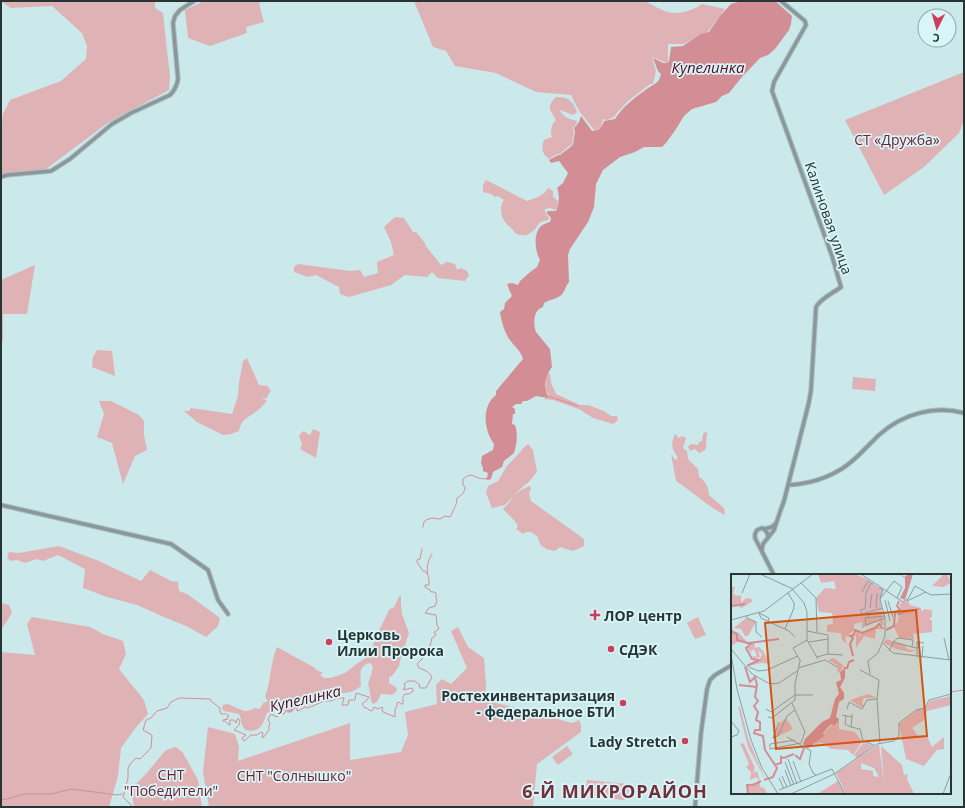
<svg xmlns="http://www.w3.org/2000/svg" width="965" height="808" font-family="'Open Sans',sans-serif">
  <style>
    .green { fill: #dfb2b6 }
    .water { fill: #d38e95 }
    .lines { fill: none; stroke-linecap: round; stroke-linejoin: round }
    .stream { stroke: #d38e95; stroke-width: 1 }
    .minor-casing { stroke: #abc4c7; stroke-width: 5.5 }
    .minor { stroke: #8b9798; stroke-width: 3.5 }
    .poi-dot { fill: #cd3e5a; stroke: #d8f5f8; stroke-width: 1.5 }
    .labels { text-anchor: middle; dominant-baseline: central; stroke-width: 3.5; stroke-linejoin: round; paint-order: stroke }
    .park-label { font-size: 14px; fill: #712030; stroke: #d8f5f8 }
    .street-label { font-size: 14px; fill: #293435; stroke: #d8f5f8 }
    .poi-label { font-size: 14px; font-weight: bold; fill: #293435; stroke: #d8f5f8; text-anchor: start }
    .water-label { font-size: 15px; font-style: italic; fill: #5d091f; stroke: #d8f5f8 }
    .district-label { font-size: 18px; font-weight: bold; letter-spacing: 1px; fill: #762f3a; stroke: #d8f5f8 }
    .inset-river { fill: none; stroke: #d38e95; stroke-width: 2 }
    .inset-road { fill: none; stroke: #8aa0a2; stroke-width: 1 }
    .view { fill: #d55510; fill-opacity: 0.15; stroke: #d55510; stroke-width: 2 }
    .inset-edge { fill: none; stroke: #293435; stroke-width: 2 }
  </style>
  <rect width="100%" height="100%" fill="#cbe8eb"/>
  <path class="green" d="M1,1H155V8L163,13L170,77L169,90L109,122L46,169L1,175V132L3,114L10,100L61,81L86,59L87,46L82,33L52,6L11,8Z
    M204,1H261L259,4L264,22L246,27L247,33L210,46L188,38L185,10Z
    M414,1H645C650,4 663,11 668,12C679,15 694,10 702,4L725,9L706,34H701L684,44H668V61L667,63L652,57L656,71L653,84H650L627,102L616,114L614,117L607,120L603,119L601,127L595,131L579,111L571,95L536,92L496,73L455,66L446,51L433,47Z
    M964,72V120L959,133L924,167L884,195L845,120Z
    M556,97C569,97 572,100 577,112L573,115L560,110C563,117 569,119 577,121L576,124L573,128L574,133L572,145L569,146L560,154H557L549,159C542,154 541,148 544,140L552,137C550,130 551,125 556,120C550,110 546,107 556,97Z
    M486,180L527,201C535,198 544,196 548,188L553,191V197L558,201L557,207L555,210L550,208L545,209V212L549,218L548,220L540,222C535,230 528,239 517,234C515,233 512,229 510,227C508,225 505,223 504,220C500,215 500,205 504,200L498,196L495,197L491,194L483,192V185Z
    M395,217L404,218L413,232H416L425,243V245L441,265L447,262L455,264L457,270L461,268L467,271L469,275L465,281L438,278L432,272L427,277L405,275L391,285L349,297L340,294L339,287L316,275L308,277L294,272V267L298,264L350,271L360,270L364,277L378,273L377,262L394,255L391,242L384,227Z
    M35,265L27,314H3V340L1,341V280Z
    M97,350L112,351L115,376L92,367L93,357Z
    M247,358L259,385L267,386L271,390L266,399L261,398L267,401C264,404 261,408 258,410C249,418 242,417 239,431L231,434L223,435L197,422L184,411H189L191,408L232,414L238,396L239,383L243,361Z
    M550,373L551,383L556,394L580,405H588L604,411L611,416H617L618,420L613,424L593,418L579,409L553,400L544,399L549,396L546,390V376L547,374Z
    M853,377L876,379L875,391L852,389Z
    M99,401H111L139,415L144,421V435L147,450L135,456L123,484L112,443L97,437L104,414Z
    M313,429L320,432L316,458L300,449L302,444L299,436L303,431L310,435Z
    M707,431L706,448L705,450L699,453L695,449L690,451L688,447L691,444L698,445L699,442L702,441L703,434Z
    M675,434L679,438L682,436L686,438L683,448L687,451L688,459L698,469L699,477C705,480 709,488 709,495L724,508L725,515C707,506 693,492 676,481L671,454L675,460L678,458C672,448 670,446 675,434Z
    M528,444L533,450L537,472L527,484V483L514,495L523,489L530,486L531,489L529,493L531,501L584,539V546L573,551L560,547L555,551L546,549L544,547L541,546L537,536L531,532H526L523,534L516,529L518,526L514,520L503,509L508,504L514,495L505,505L492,508L486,493L488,486L498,481L507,466L522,450V449Z
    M59,546L99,561L141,581L150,570L171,581L178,582L179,591L187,594L220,618L218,626L206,637L186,626L164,617L137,605L107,597L83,588L85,569L58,555L43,561L37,559L25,563L17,560L11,561L7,558L9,552L19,553Z
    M400,595L401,597V606L402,614L409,633L401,657L399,666L395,672L392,676L389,677V683L397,688L396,692L392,695L383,694H381L377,702L373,704L371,701L370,693L368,683L371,675L373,667L370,663C357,666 361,676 361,686C350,695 344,692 331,694C324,695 319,701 312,704C304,707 297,705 292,712L289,713C282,708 275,710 267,713C262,726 260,733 245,730C240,723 242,720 239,714L224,711L222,708L223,705L228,704L244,711H248L255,708L260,709L263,703L268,701L265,697C271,681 270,664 277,647L315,668V669L323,673L320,675L324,678H331L345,673L358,663L369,656L377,635L389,610L394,607Z
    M1,603L9,605L12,613L3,627H1Z
    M32,617L90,627L103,634L123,641L126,654L119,669L144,700L148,714L137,726L121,748L118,776L109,807H1V652L35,655L27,624Z
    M698,617L706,635L695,639L687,623Z
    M458,627L468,647L484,658L486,683L485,700L572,723L579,720L581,725V732L537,764L533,807H209L203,772L208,727L235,734L239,747L238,761L350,723V760L401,752L408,735L405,712L437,704L436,685L442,679L451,684L467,668L451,631Z
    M567,746L573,754L558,765L552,757Z
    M176,747L183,753L198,780L202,807H134L131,789L145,775L165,751L169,749Z
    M587,780L627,784L629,788L627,798L624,800L585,796Z"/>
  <path class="water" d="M739,1H775L792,16L791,24L789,30L775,49L768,55L760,58L742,77L729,93L722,96L716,102L692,109L684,116L676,129L666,143L662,147H644L635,152L620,157L603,170L596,184L594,207L588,222L570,249L568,255L569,282C565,286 565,293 560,296C556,299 549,300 544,303L543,307C533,310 533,324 536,332L550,349L552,367C545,376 543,386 548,396V398L536,396L527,401H523L521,404H516L512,407L515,409V414H513L512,424L515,425C518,434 517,444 514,453L504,461L502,467L493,472L491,479L488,480L482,478H487L488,473L483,471V468L481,463L482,456L493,450L494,444C484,430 481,407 496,395V391L523,359C521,351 514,346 510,340C505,334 501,320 500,312L504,309L505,303L512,296L507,284L512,283L518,285L520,281L529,273L537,267L540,260C535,251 533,234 541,226C543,224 547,223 550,222L551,218L546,212L549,211H556C559,204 560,195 557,188L563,183L568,173L559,161L551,163L549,160L558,155H560L573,145L575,132L574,128L579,122L581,116L592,131C599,131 602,127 604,121L615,119C623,106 636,97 648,88C651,86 654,85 656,83C659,81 660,77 661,74L658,71L653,58L663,63H667L669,61L671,47L683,46L693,39L701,34L709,32L719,17L731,4L738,2Z"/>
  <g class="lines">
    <path class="stream" d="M548,396L578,406
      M423,527L424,522L426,520L432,518L440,519L445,516L450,517L451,516C453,509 457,506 457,498C461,496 465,492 465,487L463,485V479C473,471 473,478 483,479
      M422,549L420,559L417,560V562L423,571H425L427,574
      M950,692L964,690
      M1,800L7,799L24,794H51L72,789L117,795L122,794
      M131,807L132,806L123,797L128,778V769L130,764L136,758L140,759L151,748L152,735L143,730L146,720L151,718L157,711L167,708L171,702L179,698L210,699L211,701L220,708V711L221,714C224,714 227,713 229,716L227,717L228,719L223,720V721H225L228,724L230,725V720H234L236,723L238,718L240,721L239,725L234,730L246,735L242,738L244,741L251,735H257L261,732L263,733L262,737L263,738L269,730V726L270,723L268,720L269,717L271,714L277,717L278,713L280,714H284L285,712L287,710L291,712L292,711V708L295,707L297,708V711L300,710L305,707L308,708L324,701H331L337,698H344L342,705H348L349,700H355L356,693L369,697L366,701L362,704L365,708H367L369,710L372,711L374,707L378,709L382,707L383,708L382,710L383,712L395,717V709L397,706V703L399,702L401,704H403C403,700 402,697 405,694H409L413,691V689L411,688L403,690L405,687L404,684L408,681H415L420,685L419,686L420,688H426L432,677C429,672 425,670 419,668L417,664L423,658L421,653L424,650L421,648H428V647L430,646L432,638L436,635L434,632L439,629L437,625L436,615L425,613L429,608L435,606L437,601L436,598V593L434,592H431L430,590L425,587V585H429C429,581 429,579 428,575C426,567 428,561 432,554"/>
    <g class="minor-casing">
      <path id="minor" d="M1,177L7,175L51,171L70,159L112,124L131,113L170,95C175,90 177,86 178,79L173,23L175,16L180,10L194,1
        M788,485C808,484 826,479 843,468C857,459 867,446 879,435C902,414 934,405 964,413
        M1,505L171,544L208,570L218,600L228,614
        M764,529L772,527L775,524
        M768,537C768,533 766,530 762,528L757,530L755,534V538L774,575
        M762,549L763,544L774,530L780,512L784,501L809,402L811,390L816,307C821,298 833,293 841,287L832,256L772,91L774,82L806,25L805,21L781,1
        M695,807L701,733L707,689L710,680L715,675L732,665"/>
    </g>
    <use href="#minor" class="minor"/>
  </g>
  <g class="poi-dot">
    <path d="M593 609h4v4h4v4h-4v4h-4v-4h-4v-4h4z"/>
    <circle cx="329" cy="642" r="4"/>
    <circle cx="611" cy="649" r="4"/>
    <circle cx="623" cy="703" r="4"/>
    <circle cx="685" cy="741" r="4"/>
  </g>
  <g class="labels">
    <g class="park-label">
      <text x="897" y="139">СТ «Дружба»</text>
      <text x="171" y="774">СНТ<tspan x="171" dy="16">"Победители"</tspan></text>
      <text x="294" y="775">СНТ "Солнышко"</text>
    </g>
    <g class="street-label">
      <text transform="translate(829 218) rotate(71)">Калиновая улица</text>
    </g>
    <g class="poi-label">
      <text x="604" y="615">ЛОР центр</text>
      <text x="337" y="634">Церковь<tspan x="337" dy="16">Илии Пророка</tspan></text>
      <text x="619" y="649">СДЭК</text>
      <text x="615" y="695" text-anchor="end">Ростехинвентаризация<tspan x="615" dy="16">- федеральное БТИ</tspan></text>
      <text x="677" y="741" text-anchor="end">Lady Stretch</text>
    </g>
    <g class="water-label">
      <text x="708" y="67">Купелинка</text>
      <text transform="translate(305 698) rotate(-13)">Купелинка</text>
    </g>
    <g class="district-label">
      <text x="615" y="791">6-Й МИКРОРАЙОН</text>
    </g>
  </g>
  <g transform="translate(731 574)">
    <rect width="220" height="220" fill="#cbe8eb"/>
    <path d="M87,0H123L134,4L152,16L149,26L153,51H149L148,47L131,54V48L123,50V56L114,64L116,70L111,66L110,59L96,58V51L102,50L101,39L88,38L85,24L94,14L105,15L103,7L90,9ZM213,0H216L220,9L212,13L201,12ZM0,13H4L2,19L5,22L10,21V29L15,24L21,25V28L10,34L7,31H0ZM177,27L179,31L190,34L191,38L193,35L201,36V43L198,44L201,47V58L182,60L183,65L168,64L163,53L167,47L169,29ZM15,44L25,48L17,62H14L10,55L3,54ZM1,49L2,57L8,59L16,68H23L24,74L28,73L32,77L39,90L30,89L17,92V90L28,87L31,80L27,76L29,83L22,85V82L26,83L23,75L19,78L21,80L16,73L21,72L20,69L6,68L1,72L2,76L0,72ZM146,51L151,55H145L144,65L133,62L125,74V59L128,57L129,64L130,59ZM155,65L175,71V74L179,76H185L179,78L165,75L153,69ZM103,84L113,92L107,100L106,91L97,86ZM137,120L146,124H133L131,128L133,132L130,133L119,126ZM220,122V131L196,137L193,146L181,154L187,162H196L201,173L213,163V175L206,176L193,192L175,185L168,150L186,136L194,134L199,127ZM7,133H9L17,164L34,205L17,173ZM55,144L62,155L41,165L49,149ZM108,145V155L124,158L131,168L122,181L117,176L100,175L91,169L83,170L101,150L106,152L105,147ZM9,169L13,170L24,194L22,199L26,197L29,207L25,203L19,206L20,198L15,193L18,190ZM132,169L142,171L127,185L123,181ZM148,170L153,210L150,172L171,191L173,201L177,200L176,205L183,220H115L105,199ZM130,189L143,194L148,203L142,202V197L130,195ZM107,207L114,220H86ZM29,208V213L33,214L36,219L17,220L15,211Z" fill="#dfb2b6" fill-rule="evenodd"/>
    <path d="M167,0L174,3L177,0H182L174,26L169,24L174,14V4ZM114,94V104L109,113L113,119V125L108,128L105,143L108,145L104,152L101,150L98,152L92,159L93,162L77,174L72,170L74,165L91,148L99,144L104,125L108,120L105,108L110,106L109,98Z" fill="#d38e95"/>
    <path class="inset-river" d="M1,32L14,30M166,40L188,35M155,56L163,52L164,38L169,36L166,32L168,27M0,57L6,60V66L20,70L15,74L21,85L28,86L16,92M18,69L48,65M122,82L119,70L122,64L119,62L123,61L124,56L131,59L144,54L148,50L152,55M14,93L19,108L24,103L26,111L24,123L27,127L23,132L27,138L25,146L29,148V156H24L23,159L32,162L34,176L46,194L42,203L33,206M113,94H116L118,88L123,86M8,111L26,113M64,181L69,185L73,174M43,191L50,189V183L53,184L63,180M17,220L16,211H22L30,207"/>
    <path class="inset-road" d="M29,0L62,15M130,0L172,28L177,25L184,12L200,21L220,20M70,9L85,24L86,58M142,10L140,9L135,19L134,35L129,36L131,40L151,34M148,14L152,16L149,24M62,15L82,0M62,16L73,29L76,38V66L62,74L70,88M131,18L137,7L139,8M11,19L19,0M154,26L159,47M157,27L162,43M176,27L195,18M139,34L141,20M145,34L146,19M28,39L30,44L58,57L64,63M28,39L38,44L37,47M15,41L16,44L25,48V58L31,63M134,44L135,51L154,44M134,44L154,42M138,44L137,41L142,39H153M0,46L33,37L62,15M54,55L63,34V29L57,19M76,57L97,61V80L86,83M213,64L218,86M76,66L87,85M78,68L97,65M162,68L185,74L189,73M152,69L162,79L220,86M0,75L21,100L39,110L48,109L66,97M158,77L163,67L167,64L182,66L181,73M0,80L6,115L20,166L31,194L47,220M97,80L112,81M186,83V68L193,69M191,84L192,72M18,93L27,97L36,96L67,82M67,94L94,86L106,93M129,96L148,106L146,125L149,169M139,100L137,87L147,79L154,62V44L149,25L163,7L171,13L166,24M64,121H82M61,129L74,158L70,169M35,135L40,138L64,121M116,135L118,128L131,135L136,126L146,125M111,141L121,143V140M115,142L114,150L120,153M37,143L41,144L64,126V110L69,87M121,143L120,153L129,155L132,167L143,171M0,147L8,157L6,161L0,163M48,148L42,164L47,162L56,142L64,136M56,163L80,177L78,190L82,199L85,201M64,166L39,170V175L70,169M57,185L66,210M62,187L70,208M54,188L63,211M54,196L60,212M51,202L56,213M48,204L53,215M48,216L101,195L114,220M60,220L103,200L146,170L163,167L168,162V149L185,136L194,134L198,126L220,120M212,220L220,199"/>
    <path class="view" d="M185,36L196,162L45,175L34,49Z"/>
    <rect width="220" height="220" class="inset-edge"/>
  </g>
  <rect width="965" height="808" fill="none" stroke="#293435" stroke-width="4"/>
  <g transform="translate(937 28) rotate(185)"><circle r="19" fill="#d8f5f8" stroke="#92a8aa"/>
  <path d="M0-3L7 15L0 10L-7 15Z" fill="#cd3e5a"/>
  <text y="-6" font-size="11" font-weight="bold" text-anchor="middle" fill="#293435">С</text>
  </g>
</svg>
